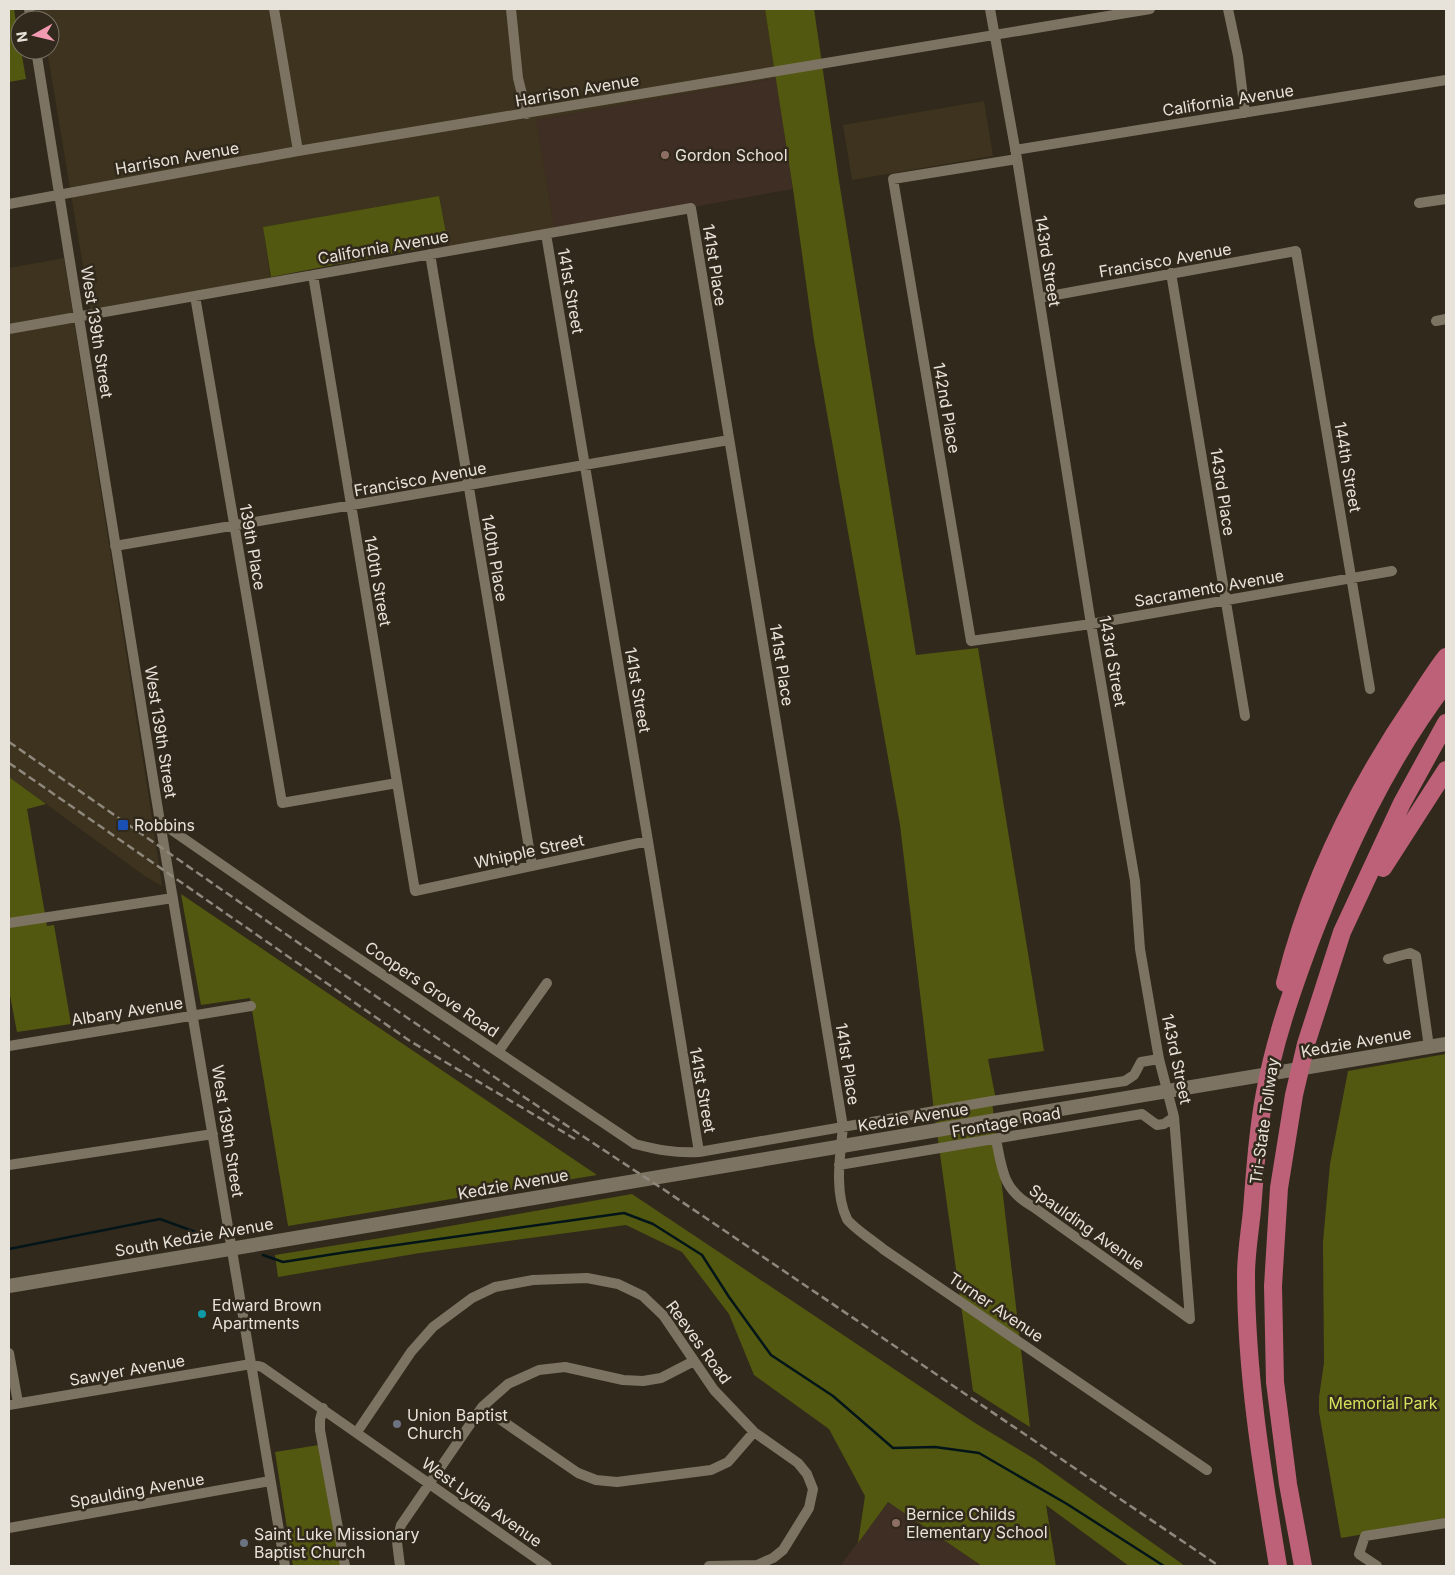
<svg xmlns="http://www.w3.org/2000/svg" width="1455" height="1575" font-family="Inter,sans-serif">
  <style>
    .built { fill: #3d331e }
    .education { fill: #3e2e23 }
    .green { fill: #52580f }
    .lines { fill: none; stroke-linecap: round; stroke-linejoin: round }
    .stream { stroke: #041519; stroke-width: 2.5 }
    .minor { stroke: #7c7363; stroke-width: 10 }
    .secondary { stroke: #7c7363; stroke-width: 14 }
    .motorway { stroke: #bc6178; stroke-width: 18 }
    .rail { stroke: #8e877c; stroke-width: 2.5; stroke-dasharray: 8 4; stroke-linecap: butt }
    .education-dot { fill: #8d6e63; stroke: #31291b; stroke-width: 2 }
    .transit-dot { fill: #1a4fb4; stroke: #31291b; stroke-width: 2 }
    .culture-dot { fill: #0f9aa8; stroke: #31291b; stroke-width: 2 }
    .worship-dot { fill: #6b7280; stroke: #31291b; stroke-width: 2 }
    .labels { text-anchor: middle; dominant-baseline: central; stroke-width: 5; stroke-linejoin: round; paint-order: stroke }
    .street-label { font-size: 16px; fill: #e8e3da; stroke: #31291b }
    .poi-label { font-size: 16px; fill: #e8e3da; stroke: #31291b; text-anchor: start }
    .park-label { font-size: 16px; fill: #d6e25a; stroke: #31291b }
  </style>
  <rect width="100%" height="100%" fill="#31291b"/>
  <path class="built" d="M40,9H765L776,78L537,120L555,232L450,251L439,196L263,227L271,282L91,314L47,50H50V20H42Z
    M984,101L993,156L852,180L843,125Z
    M64,258L150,805L162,886L146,877L9,777V268Z"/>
  <path class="education" d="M776,78L793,189L555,232L536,120Z
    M888,1502L982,1566H840Z"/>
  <path class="green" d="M9,9H14L20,50H21L26,79L9,82Z
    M765,9H814L839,181L916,655L978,648L1044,1051L988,1059L996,1100L992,1101L1030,1427L973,1391L934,1111L900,825L814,340L793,189Z
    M439,196L448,243L271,277L263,227Z
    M9,777L46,804L27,809L47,926L54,925L71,1024L17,1032L9,990Z
    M181,894L597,1175L288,1226L250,998L201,1005Z
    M1446,1054V1520L1341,1538L1319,1412V1397L1324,1363L1323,1242L1330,1164L1348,1071Z
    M632,1194L975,1423L1036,1460L1185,1566H1129L1046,1505L1056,1566H982L888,1502L858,1543L865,1496L829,1429L754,1375L729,1314L682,1252L626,1225L420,1253L278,1277L275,1255L387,1237Z
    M319,1445L341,1566H293L275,1452Z"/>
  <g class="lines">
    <path class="stream" d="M9,1249L160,1219L212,1238
      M263,1255L283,1262L347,1252L624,1213L653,1224L702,1255L729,1297L771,1355L833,1396L893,1448L935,1447L979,1453L1067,1504L1164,1566"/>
    <path class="minor" d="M29,9L31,20
      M274,9L298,151
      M511,9L518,78L527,114
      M990,9L1017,159L1091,624L1135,881L1140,949L1159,1059L1174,1117L1190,1319
      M1228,9L1238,56L1245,113
      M36,50L160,822L285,1566
      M1015,150L1446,80
      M1017,159L893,179L971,641L1091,624L1392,571
      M1419,203L1446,199
      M9,204L298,151L1150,9
      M546,234L648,841L699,1152
      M430,254L532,866
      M1171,273L1245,716
      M313,275L415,891L648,841
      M195,296L282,803L397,783
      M1039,298L1296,251L1370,689
      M1436,321L1446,319
      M9,329L691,208L843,1127C840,1156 834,1192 847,1219C851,1226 876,1243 883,1249L1207,1470
      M115,546L729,440
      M160,822L303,921L635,1144C658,1150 674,1153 699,1152L992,1101L1125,1081L1134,1075L1141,1062L1159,1059
      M9,923L173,898
      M1388,959L1410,953L1416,956L1429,1047
      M9,1046L251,1006
      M498,1052L547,983
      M996,1139C1002,1170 1003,1190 1032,1206L1190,1319
      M9,1165L213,1134
      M839,1165L1142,1114L1157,1125L1164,1124L1174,1117
      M9,1353L18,1403
      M9,1405L251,1364L262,1367L547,1566
      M482,1407L578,1473L596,1480L617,1482L711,1470L728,1462L754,1432
      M323,1408L320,1420V1430L345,1566
      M357,1432L411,1352L433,1327L472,1298L495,1287L533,1280L587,1278L618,1284L643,1296L663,1315L714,1390L754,1432L798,1463L807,1474L813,1489L809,1508L783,1550L773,1558L757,1565L709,1566
      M9,1528L270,1481
      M400,1566L397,1542L401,1525L482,1407L508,1384L539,1370L565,1367L623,1380L643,1381L661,1378L694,1361
      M1377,1566L1359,1554L1365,1536L1446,1523"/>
    <path class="secondary" d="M9,1286C487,1203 968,1128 1446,1044"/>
    <path class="motorway" d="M1383,868L1446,770
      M1285,983C1310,882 1358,786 1416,701C1426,686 1435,671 1446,657
      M1278,1566C1262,1470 1246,1373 1246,1275C1246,1253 1250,1231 1252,1210C1255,1173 1257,1135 1264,1098C1273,1045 1291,993 1310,942C1345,851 1387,760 1446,683
      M1303,1566L1288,1484L1275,1382L1273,1286L1279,1188L1294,1095L1306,1044L1342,932L1402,803L1446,723"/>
    <path class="rail" d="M9,742C226,892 442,1045 663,1189L1219,1566
      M9,763L410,1041L575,1139"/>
  </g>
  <g class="education-dot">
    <circle cx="665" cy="155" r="5"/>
    <circle cx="896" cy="1523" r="5"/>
  </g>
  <rect class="transit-dot" x="117" y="819" width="12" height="12" rx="2.5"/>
  <circle class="culture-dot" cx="202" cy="1314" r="5"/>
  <g class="worship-dot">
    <circle cx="397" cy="1424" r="5"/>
    <circle cx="244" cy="1543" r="5"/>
  </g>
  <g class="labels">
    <g class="street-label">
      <text transform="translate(577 90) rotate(-10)">Harrison Avenue</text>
      <text transform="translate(1228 100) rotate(-9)">California Avenue</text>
      <text transform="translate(177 158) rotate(-10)">Harrison Avenue</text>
      <text transform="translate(383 247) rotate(-10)">California Avenue</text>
      <text transform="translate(1165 260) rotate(-10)">Francisco Avenue</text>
      <text transform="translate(1048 261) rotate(81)">143rd Street</text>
      <text transform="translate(715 265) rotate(81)">141st Place</text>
      <text transform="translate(571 291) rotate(80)">141st Street</text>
      <text transform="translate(97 332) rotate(81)">West 139th Street</text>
      <text transform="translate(947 408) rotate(80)">142nd Place</text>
      <text transform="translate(1348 467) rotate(80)">144th Street</text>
      <text transform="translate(420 479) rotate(-10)">Francisco Avenue</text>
      <text transform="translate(1223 492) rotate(81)">143rd Place</text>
      <text transform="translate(253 547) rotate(80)">139th Place</text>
      <text transform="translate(495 558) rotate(80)">140th Place</text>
      <text transform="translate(378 581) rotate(80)">140th Street</text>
      <text transform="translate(1209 588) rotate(-10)">Sacramento Avenue</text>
      <text transform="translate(1113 661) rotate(80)">143rd Street</text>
      <text transform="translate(782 665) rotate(81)">141st Place</text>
      <text transform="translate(638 690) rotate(80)">141st Street</text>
      <text transform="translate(161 732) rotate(81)">West 139th Street</text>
      <text transform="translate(529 851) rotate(-12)">Whipple Street</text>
      <text transform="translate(432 989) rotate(34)">Coopers Grove Road</text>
      <text transform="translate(127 1011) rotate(-9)">Albany Avenue</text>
      <text transform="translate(1356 1042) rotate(-10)">Kedzie Avenue</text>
      <text transform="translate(1177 1059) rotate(78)">143rd Street</text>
      <text transform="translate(848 1064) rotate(81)">141st Place</text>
      <text transform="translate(703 1090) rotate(80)">141st Street</text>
      <text transform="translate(913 1117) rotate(-9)">Kedzie Avenue</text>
      <text transform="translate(1264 1121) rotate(-82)">Tri-State Tollway</text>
      <text transform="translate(1006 1122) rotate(-10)">Frontage Road</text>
      <text transform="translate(228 1131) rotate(81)">West 139th Street</text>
      <text transform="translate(513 1184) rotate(-10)">Kedzie Avenue</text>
      <text transform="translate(1087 1227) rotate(35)">Spaulding Avenue</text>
      <text transform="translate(194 1237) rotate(-10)">South Kedzie Avenue</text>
      <text transform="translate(996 1307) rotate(34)">Turner Avenue</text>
      <text transform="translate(699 1342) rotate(54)">Reeves Road</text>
      <text transform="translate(127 1370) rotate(-10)">Sawyer Avenue</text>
      <text transform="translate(137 1490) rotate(-10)">Spaulding Avenue</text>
      <text transform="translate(482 1502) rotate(35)">West Lydia Avenue</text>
    </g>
    <g class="poi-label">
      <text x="675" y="155">Gordon School</text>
      <text x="134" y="825">Robbins</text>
      <text x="212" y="1305">Edward Brown<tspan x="212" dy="18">Apartments</tspan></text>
      <text x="407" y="1415">Union Baptist<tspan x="407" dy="18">Church</tspan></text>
      <text x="906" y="1514">Bernice Childs<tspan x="906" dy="18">Elementary School</tspan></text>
      <text x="254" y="1534">Saint Luke Missionary<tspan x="254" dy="18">Baptist Church</tspan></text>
    </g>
    <g class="park-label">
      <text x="1383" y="1403">Memorial Park</text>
    </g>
  </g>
  <rect width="1455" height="1575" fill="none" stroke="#e8e3da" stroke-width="20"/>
  <g transform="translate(35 35) rotate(262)"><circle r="24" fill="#31291b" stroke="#7a7367"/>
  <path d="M0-4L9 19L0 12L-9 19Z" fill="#f19ab2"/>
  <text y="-8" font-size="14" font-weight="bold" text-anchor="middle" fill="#e8e3da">N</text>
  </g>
</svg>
